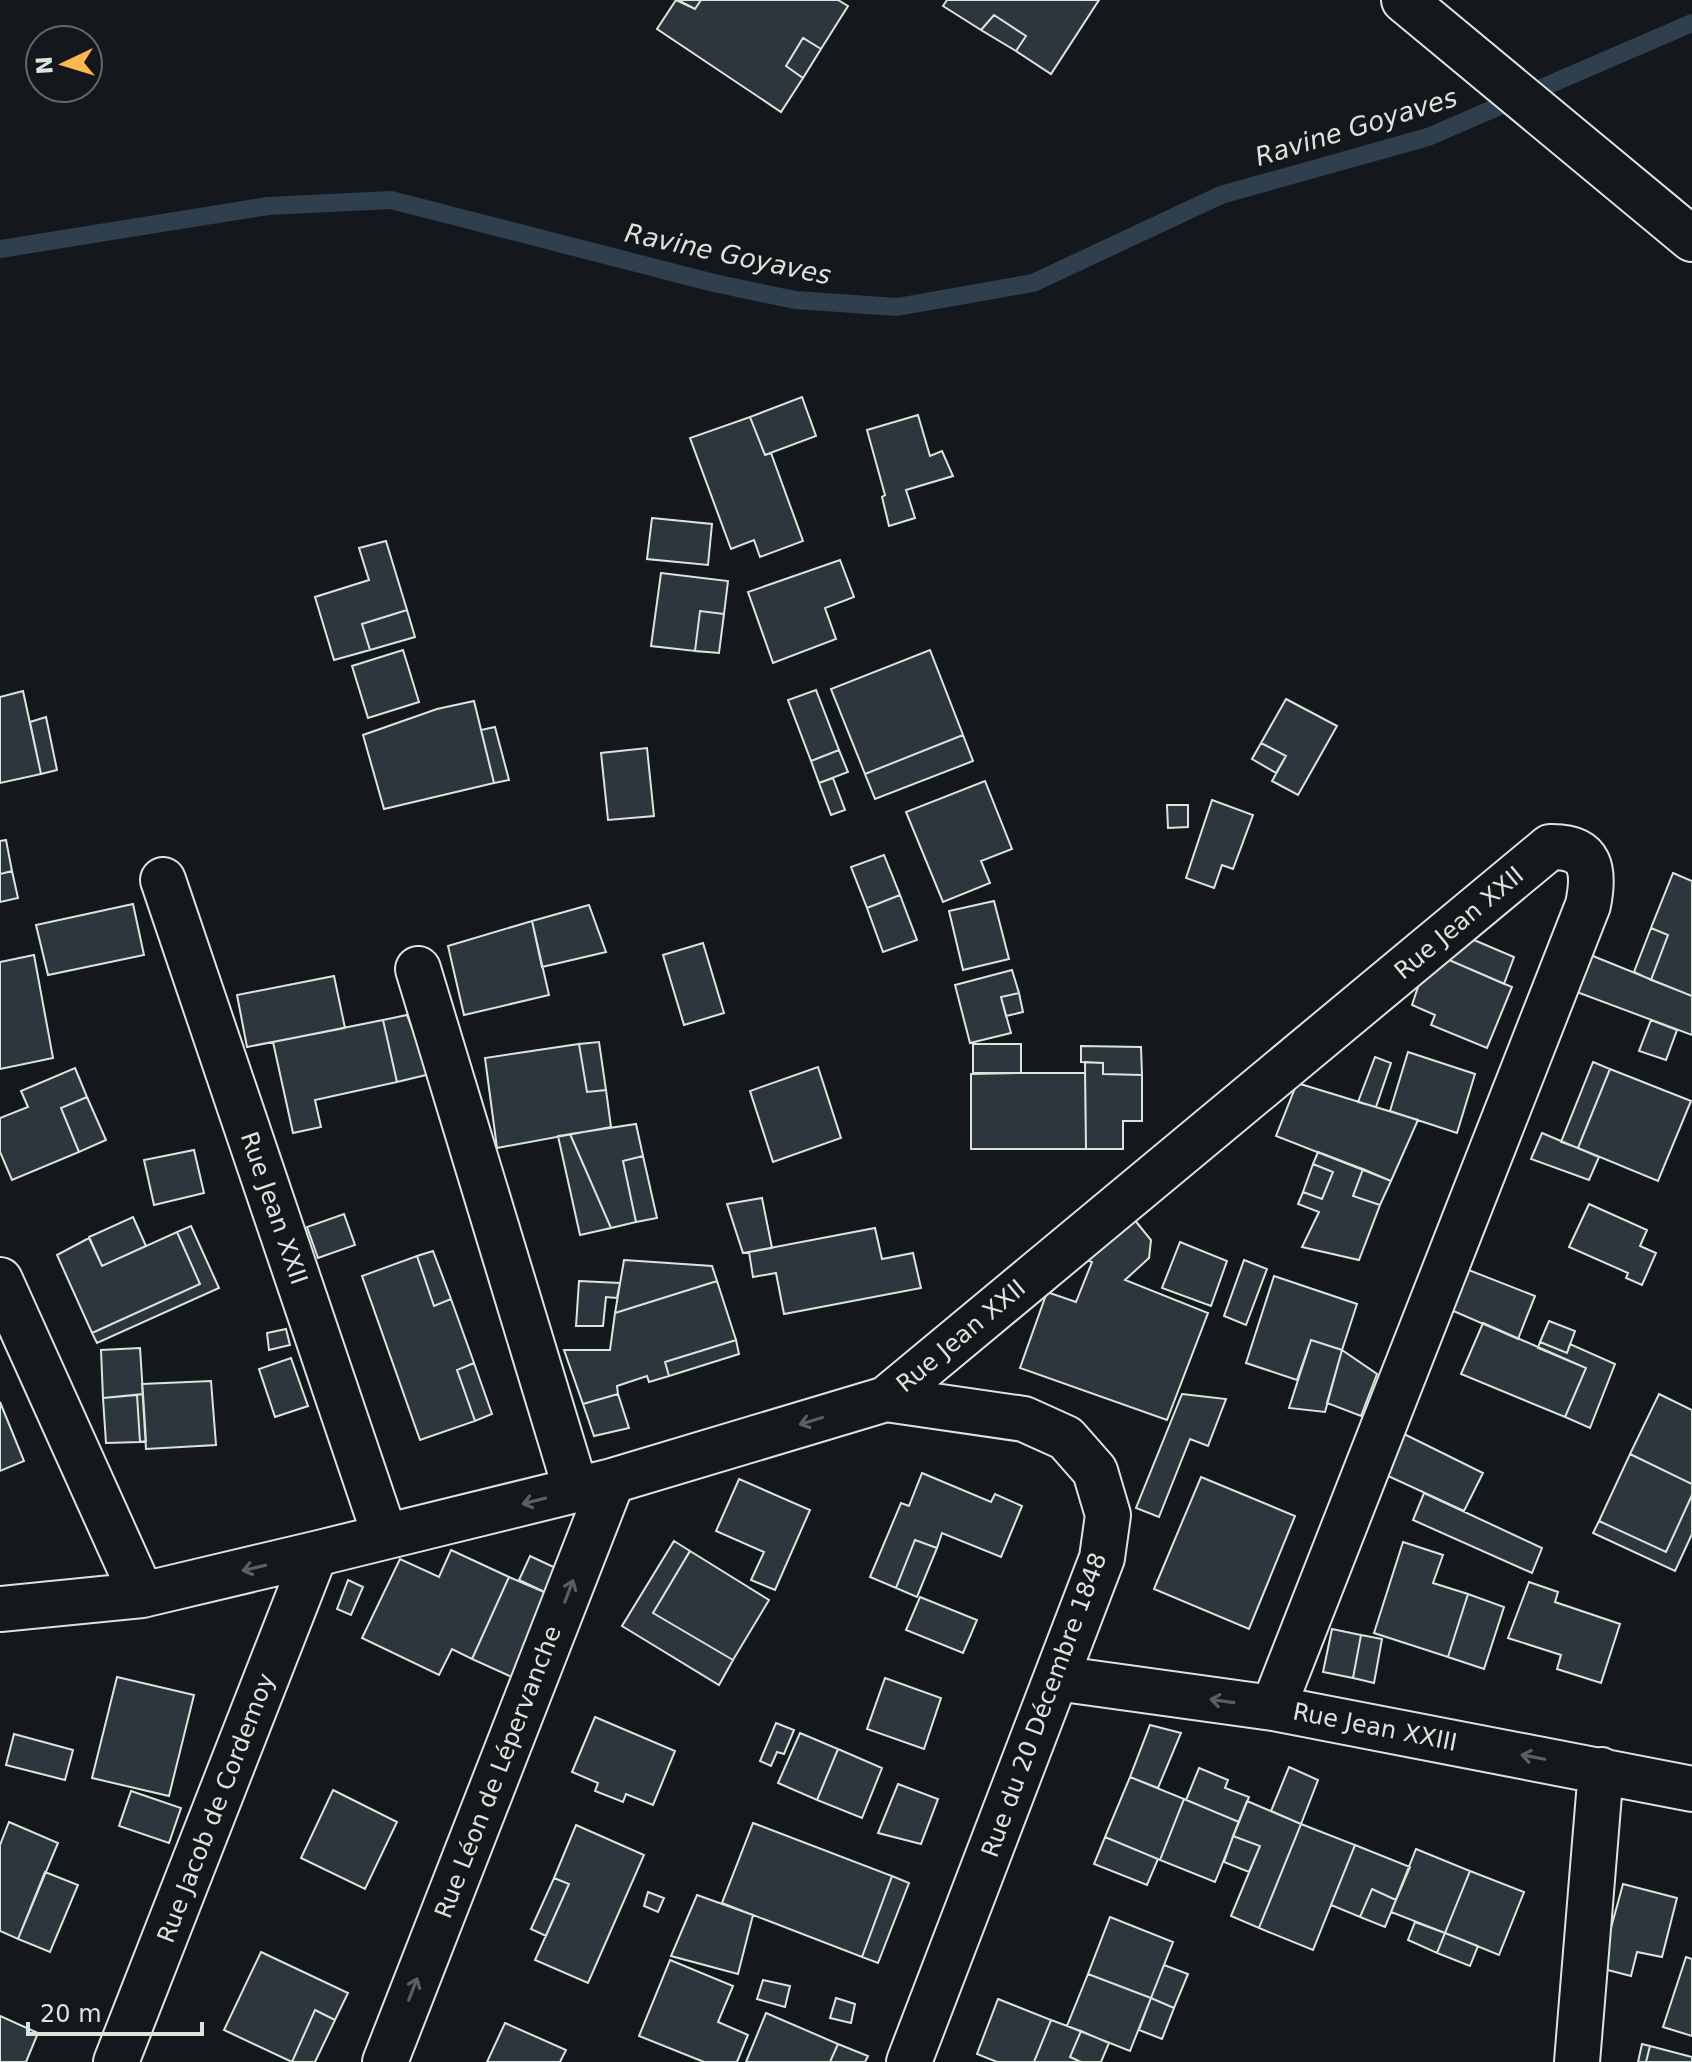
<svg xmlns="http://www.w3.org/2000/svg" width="1692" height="2062" font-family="'DejaVu Sans',sans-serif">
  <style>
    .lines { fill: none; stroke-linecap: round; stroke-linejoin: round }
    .stream { stroke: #2f3f4d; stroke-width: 18 }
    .building { fill: #2c363c; stroke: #d8e6dc; stroke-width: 2 }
    .street-casing { stroke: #d8e6dc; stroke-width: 48 }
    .street { stroke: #14181c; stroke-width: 44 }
    .oneway { stroke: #59605f }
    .labels { text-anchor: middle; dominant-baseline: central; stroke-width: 6; stroke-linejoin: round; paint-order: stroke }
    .street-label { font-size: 24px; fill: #d8e6dc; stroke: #14181c }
    .water-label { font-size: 26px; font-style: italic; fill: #d8e6dc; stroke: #14181c }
  </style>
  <rect width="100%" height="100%" fill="#14181c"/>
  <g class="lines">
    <path class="stream" d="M0,249L268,206L391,200L714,283L795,300L897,307L1033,283L1221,195L1428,137L1692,23"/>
  </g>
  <path class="building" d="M676,0L695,9L701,0H838L848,6L821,49L803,38L786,66L803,78L781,112L657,29Z
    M678,0H701L695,9Z
    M947,0H1099L1051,74L1016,51L1026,36L994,15L981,30L943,6Z
    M994,15L1026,36L1016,51L981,30Z
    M803,38L821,49L803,78L786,66Z
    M802,397L816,436L765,455L750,417Z
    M918,415L930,456L942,451L953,476L906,490L915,518L889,526L882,497L885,495L867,430Z
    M750,417L765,455L771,453L803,541L760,557L754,540L731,549L690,438Z
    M652,518L712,524L708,565L647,559Z
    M386,541L407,610L362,624L370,650L334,660L315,597L369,580L359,548Z
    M840,560L854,597L825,608L836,639L773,663L748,592Z
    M661,573L728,581L724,614L700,611L695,651L651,646Z
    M407,610L415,637L370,650L362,624Z
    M700,611L724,614L719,653L695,651Z
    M403,650L419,702L368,718L352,666Z
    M930,650L963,735L865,774L831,689Z
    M816,690L839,750L811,761L788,700Z
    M23,691L41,774L0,783V697Z
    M1286,699L1337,726L1298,795L1272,781L1286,756L1261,743Z
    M474,701L494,783L384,809L363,735L437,709Z
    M46,717L57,770L41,774L30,722Z
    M495,727L509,780L494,783L481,730Z
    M963,735L973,761L875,799L865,774Z
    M1261,743L1286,756L1276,773L1252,759Z
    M647,748L654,816L608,820L601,753Z
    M839,750L848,772L819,783L811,761Z
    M833,778L845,810L831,815L819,783Z
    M985,781L1012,849L981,861L990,883L943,902L906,812Z
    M1212,800L1253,815L1233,869L1222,865L1214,888L1186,878Z
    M1167,805H1188V827L1168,828Z
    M6,840L12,871L0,874V841Z
    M884,855L900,895L867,908L851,867Z
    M12,871L18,898L0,902V874Z
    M1673,873L1692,881V996L1651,980L1668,935L1651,928Z
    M900,895L917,940L883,952L867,908Z
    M994,901L1009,959L963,970L949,911Z
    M133,904L144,955L48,975L36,925Z
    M589,905L606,952L542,967L532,921Z
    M532,921L549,995L464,1015L448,946Z
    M1651,928L1668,935L1651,980L1634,972Z
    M1467,937L1514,957L1504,984L1442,957Z
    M703,943L724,1013L684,1025L663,955Z
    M1588,954L1692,996V1035L1574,991Z
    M34,955L53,1058L0,1069V962Z
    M1442,957L1512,987L1487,1048L1431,1025L1435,1015L1412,1005L1423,972Z
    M1012,970L1019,993L1001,997L1011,1033L970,1043L955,985Z
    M334,976L345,1028L247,1047L237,995Z
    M1019,993L1023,1012L1006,1016L1001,997Z
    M407,1015L430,1074L397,1082L383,1020Z
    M383,1020L397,1082L315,1100L321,1127L293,1133L273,1042Z
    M1651,1020L1677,1030L1666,1060L1639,1051Z
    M599,1042L606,1090L587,1092L579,1044Z
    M579,1044L587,1092L606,1090L611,1127L497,1148L485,1058Z
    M973,1044H1021V1073H973Z
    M1081,1046L1141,1047L1142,1075L1103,1074V1063L1081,1062Z
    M1408,1052L1475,1074L1457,1133L1390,1111Z
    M1375,1057L1391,1063L1376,1107L1358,1102Z
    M1085,1062L1103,1063V1074L1142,1075V1121H1123V1149H1086Z
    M1593,1062L1610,1069L1578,1148L1561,1142Z
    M818,1067L841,1138L773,1162L750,1091Z
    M75,1068L87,1097L61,1108L79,1152L12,1180L0,1152V1118L28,1107L21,1091Z
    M1610,1069L1691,1101L1658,1181L1578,1148Z
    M1021,1073H1085L1086,1149H971V1074Z
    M1297,1083L1418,1120L1391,1181L1276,1136Z
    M87,1097L106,1140L79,1152L61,1108Z
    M636,1124L643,1156L623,1161L636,1222L611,1228L570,1134Z
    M1542,1133L1599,1157L1589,1180L1531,1159Z
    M570,1134L611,1228L580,1235L558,1136Z
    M194,1150L204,1193L154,1205L144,1160Z
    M1318,1152L1363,1169L1353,1196L1380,1205L1359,1260L1302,1247L1319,1212L1298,1204L1303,1192L1322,1199L1333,1172L1313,1164Z
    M643,1156L657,1218L636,1222L623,1161Z
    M1313,1164L1333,1172L1322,1199L1303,1192Z
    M1363,1169L1391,1181L1380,1205L1353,1196Z
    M762,1198L772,1248L743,1253L727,1204Z
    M1589,1204L1647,1230L1640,1246L1656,1253L1642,1285L1626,1278L1628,1273L1569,1247Z
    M344,1214L355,1245L318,1258L307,1227Z
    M133,1217L146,1246L102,1266L89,1237Z
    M1133,1218L1151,1240L1149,1258L1125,1280L1208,1313L1167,1420L1020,1368L1047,1292L1076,1302L1092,1262L1083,1259Z
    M191,1226L219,1288L97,1343L92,1333L200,1284L177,1232Z
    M875,1228L882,1259L913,1253L921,1288L784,1314L776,1273L753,1277L749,1252Z
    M177,1232L200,1284L92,1333L57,1255L89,1238L102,1266Z
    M1180,1242L1227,1261L1211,1306L1162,1288Z
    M433,1251L451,1299L434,1306L417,1256Z
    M417,1256L434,1306L451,1299L474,1363L457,1370L475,1421L420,1440L362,1276Z
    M624,1260L712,1266L717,1281L615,1313Z
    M1244,1260L1267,1269L1246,1325L1224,1316Z
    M1466,1269L1535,1296L1518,1339L1451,1310Z
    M1274,1276L1357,1304L1342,1350L1311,1340L1297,1380L1246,1363Z
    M579,1281L620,1283L617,1298L606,1297L603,1326H576Z
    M717,1281L736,1340L665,1362L669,1376L649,1382L647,1376L617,1386L618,1394L583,1404L564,1350H610L615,1313Z
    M1549,1321L1575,1331L1567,1353L1540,1342Z
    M1483,1323L1586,1368L1565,1417L1461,1374Z
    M286,1329L290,1345L269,1350L267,1333Z
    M736,1340L739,1354L669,1376L665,1362Z
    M1311,1340L1342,1350L1325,1412L1289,1408Z
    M1540,1342L1567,1353L1570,1344L1615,1364L1590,1428L1565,1417L1586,1368L1538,1348Z
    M140,1348L143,1394L103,1398L101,1350Z
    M1342,1350L1377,1374L1361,1416L1327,1403Z
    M291,1358L308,1406L275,1417L259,1369Z
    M474,1363L492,1414L475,1421L457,1370Z
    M211,1381L216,1445L146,1449L142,1384Z
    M143,1394L146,1441L140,1442L137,1395Z
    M618,1394L629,1428L594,1436L583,1404Z
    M1182,1394L1226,1399L1208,1446L1190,1439L1159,1517L1136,1508Z
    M1659,1394L1692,1410V1484L1630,1454Z
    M137,1395L140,1442L106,1443L103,1398Z
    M0,1402L24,1461L0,1471Z
    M1404,1434L1483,1473L1464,1511L1388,1476Z
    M1630,1454L1692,1484V1495L1666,1552L1599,1521Z
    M922,1473L991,1502L995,1494L1022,1506L1001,1557L942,1533L937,1548L915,1540L896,1588L870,1577L901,1503L909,1506Z
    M1201,1477L1295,1516L1249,1629L1154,1589Z
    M739,1479L810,1510L775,1590L751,1580L764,1552L716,1531Z
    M1424,1493L1542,1548L1532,1573L1413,1520Z
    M1692,1495V1534L1675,1571L1593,1533L1599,1521L1666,1552Z
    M915,1540L937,1548L917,1597L896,1588Z
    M674,1541L690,1551L653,1613L733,1660L719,1685L622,1626Z
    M1403,1542L1443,1555L1433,1583L1468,1594L1448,1657L1374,1633Z
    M451,1550L509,1577L472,1659L452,1649L439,1675L362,1638L400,1559L439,1577Z
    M690,1551L769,1600L733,1660L653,1613Z
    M530,1556L560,1570L549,1594L519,1580Z
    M509,1577L558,1598L523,1682L472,1659Z
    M348,1580L363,1587L351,1615L337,1609Z
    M1529,1582L1558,1592L1555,1602L1620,1624L1601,1683L1557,1669L1561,1655L1508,1638Z
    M1468,1594L1504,1607L1484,1669L1448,1657Z
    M920,1597L977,1620L963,1653L906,1630Z
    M1332,1629L1361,1635L1353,1678L1323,1672Z
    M1361,1635L1382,1639L1374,1683L1353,1678Z
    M117,1677L194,1695L169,1796L92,1778Z
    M885,1678L941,1698L924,1749L867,1729Z
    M595,1717L675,1751L653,1805L626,1794L623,1802L595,1791L598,1783L572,1772Z
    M776,1723L794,1730L784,1754L777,1752L771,1766L760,1761Z
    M1150,1725L1181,1733L1158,1788L1130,1777Z
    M800,1733L838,1749L817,1800L778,1783Z
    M14,1734L73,1750L65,1780L6,1765Z
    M838,1749L882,1768L862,1818L817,1800Z
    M1289,1767L1318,1780L1301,1824L1271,1811Z
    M1199,1768L1228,1780L1225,1788L1249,1797L1239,1822L1186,1800Z
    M1130,1777L1184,1799L1160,1860L1105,1837Z
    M898,1784L938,1799L921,1844L878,1833Z
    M333,1790L397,1822L365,1889L301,1858Z
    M131,1791L181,1808L169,1843L119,1826Z
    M1184,1799L1239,1822L1215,1882L1160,1860Z
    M1247,1801L1301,1824L1259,1928L1231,1916L1260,1846L1233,1836Z
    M9,1822L58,1843L18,1939L0,1931V1845Z
    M753,1823L892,1876L862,1957L722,1903Z
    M1301,1824L1355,1845L1313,1950L1259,1928Z
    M576,1825L644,1855L588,1983L535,1960L569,1884L554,1878Z
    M1233,1836L1260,1846L1249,1872L1224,1862Z
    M1105,1837L1158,1859L1147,1885L1094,1864Z
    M1355,1845L1410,1867L1396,1900L1372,1889L1360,1917L1331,1905Z
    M1416,1849L1470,1871L1445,1933L1391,1912Z
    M1470,1871L1524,1892L1499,1955L1445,1933Z
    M45,1872L78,1885L50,1952L18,1939Z
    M892,1876L909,1883L878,1963L862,1957Z
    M554,1878L569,1884L546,1936L531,1929Z
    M1623,1884L1677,1898L1662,1957L1637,1952L1631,1976L1600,1968Z
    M1372,1889L1396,1900L1385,1927L1360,1917Z
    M648,1892L664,1898L658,1912L644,1906Z
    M697,1895L753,1915L738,1974L671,1956Z
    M1110,1917L1173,1942L1151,1998L1088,1974Z
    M1415,1922L1445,1933L1437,1953L1408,1940Z
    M1445,1933L1478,1946L1470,1966L1437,1953Z
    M261,1952L348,1993L335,2020L315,2010L292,2062L224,2030Z
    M1686,1957L1692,1959V2036L1663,2027Z
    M670,1960L733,1986L718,2022L748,2035L737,2062H704L639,2036Z
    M1164,1965L1188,1974L1174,2008L1151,1998Z
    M1088,1974L1151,1998L1130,2051L1067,2026Z
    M763,1980L790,1986L785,2007L757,1999Z
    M836,1998L855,2004L851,2023L830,2018Z
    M1151,1998L1174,2008L1162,2039L1139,2030Z
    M998,1999L1051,2020L1034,2062H997L977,2054Z
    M315,2010L335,2020L315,2062H292Z
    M766,2013L838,2044L830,2062H746Z
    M0,2016L38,2033L26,2062H0Z
    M1051,2020L1081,2031L1070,2057L1081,2062H1034Z
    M505,2023L566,2050L560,2062H487Z
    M1081,2031L1109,2043L1101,2062H1081L1070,2057Z
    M838,2044L868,2056L865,2062H830Z
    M1642,2044L1650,2046L1646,2062H1638Z
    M1650,2046L1692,2057V2062H1646Z"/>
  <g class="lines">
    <g class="street-casing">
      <path id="street" d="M1404,0L1692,239
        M163,880L385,1536
        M418,969L576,1490
        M0,1280L142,1595
        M886,1399L1024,1419L1066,1438L1095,1471L1108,1515L1102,1558L909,2062
        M0,1609L142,1595L315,1554L612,1481L886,1399L1550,847C1592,846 1595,870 1588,905L1273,1708
        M1056,1678L1273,1708L1692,1789
        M116,2062L315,1554
        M385,2062L612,1481
        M1577,2062L1601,1770"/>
    </g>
    <use href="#street" class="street"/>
  </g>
  <defs><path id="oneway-shaft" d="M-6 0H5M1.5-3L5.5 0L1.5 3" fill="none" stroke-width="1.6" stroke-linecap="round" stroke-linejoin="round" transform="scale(2)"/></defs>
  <g class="oneway">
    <use href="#oneway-shaft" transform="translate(811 1421) rotate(163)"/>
    <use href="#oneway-shaft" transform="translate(534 1501) rotate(166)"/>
    <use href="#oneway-shaft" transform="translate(254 1568) rotate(167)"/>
    <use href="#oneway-shaft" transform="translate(569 1591) rotate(-69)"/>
    <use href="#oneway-shaft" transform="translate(1222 1701) rotate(-172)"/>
    <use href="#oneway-shaft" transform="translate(1533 1757) rotate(-169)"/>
    <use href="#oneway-shaft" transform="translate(413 1989) rotate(-69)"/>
  </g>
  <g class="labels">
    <g class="street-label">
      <text transform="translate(1459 923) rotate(-40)">Rue Jean XXII</text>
      <text transform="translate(274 1208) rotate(71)">Rue Jean XXII</text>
      <text transform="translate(961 1336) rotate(-40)">Rue Jean XXII</text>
      <text transform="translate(1044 1705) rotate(-70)">Rue du 20 Décembre 1848</text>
      <text transform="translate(1375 1727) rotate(11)">Rue Jean XXIII</text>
      <text transform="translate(498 1772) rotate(-69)">Rue Léon de Lépervanche</text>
      <text transform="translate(216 1808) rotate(-69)">Rue Jacob de Cordemoy</text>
    </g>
    <g class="water-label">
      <text transform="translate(1356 127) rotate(-17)">Ravine Goyaves</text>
      <text transform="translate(728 254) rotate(12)">Ravine Goyaves</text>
    </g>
  </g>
  <g transform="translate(64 64) rotate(266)"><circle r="38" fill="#14181c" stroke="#626a69" stroke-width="2"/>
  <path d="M0-6L14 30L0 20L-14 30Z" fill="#ffb74d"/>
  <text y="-12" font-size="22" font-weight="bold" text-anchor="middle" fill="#d8e6dc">N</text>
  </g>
  <path d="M28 2022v12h174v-12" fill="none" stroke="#d8e6dc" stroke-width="4"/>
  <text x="40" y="2022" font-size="24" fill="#d8e6dc" stroke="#14181c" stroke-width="6" paint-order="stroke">20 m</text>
</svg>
